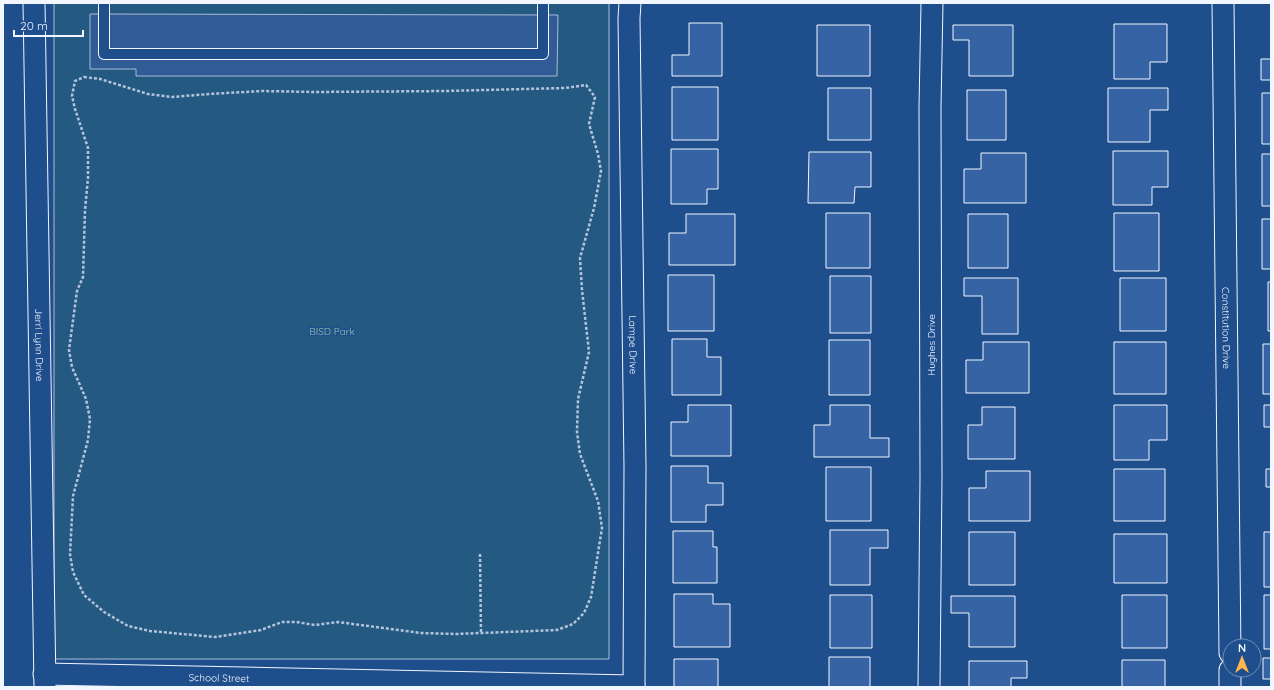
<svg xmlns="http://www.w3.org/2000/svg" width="1274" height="690" font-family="Quicksand,sans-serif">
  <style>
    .green { fill: #245a82; stroke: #a8bbd7 }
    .parking { fill: #305b95; stroke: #a8bbd7 }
    .building { fill: #3563a3; stroke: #f2f6ff }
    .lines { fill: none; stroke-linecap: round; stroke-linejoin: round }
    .lane-casing { stroke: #f2f6ff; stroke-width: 12 }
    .street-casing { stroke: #f2f6ff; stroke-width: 23 }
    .path { stroke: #b3c4dc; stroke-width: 2.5; stroke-dasharray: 3 2; stroke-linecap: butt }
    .lane { stroke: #1f4e8c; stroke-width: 10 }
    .street { stroke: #1f4e8c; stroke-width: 21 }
    .labels { text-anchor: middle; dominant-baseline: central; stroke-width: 3; stroke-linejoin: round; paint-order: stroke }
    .street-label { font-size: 10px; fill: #f2f6ff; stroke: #1f4e8c }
    .park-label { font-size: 10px; fill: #97c8a6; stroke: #1f4e8c }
  </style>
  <rect width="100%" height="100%" fill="#1f4e8c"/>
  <path class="green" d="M54,3H609V659H54Z"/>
  <path class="parking" d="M90,14L558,15L557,76H136V69H90Z"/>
  <path class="building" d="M689,23H722V76H672V55H689Z
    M1114,24H1167V62H1150V79H1114Z
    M817,25H870V76H817Z
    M953,25H1013V76H969V40H953Z
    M1261,59H1271V80H1261Z
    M672,87H718V140H672Z
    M828,88H871V140H828Z
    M1108,88H1168V110H1150V142H1108Z
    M967,90H1006V140H967Z
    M1262,93H1271V144H1262Z
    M671,149H718V189H707V204H671Z
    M1113,151H1168V187H1152V205H1113Z
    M809,152H871V187H855L854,203H808Z
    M981,153H1026V203H964V169H981Z
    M1262,154H1271V206H1262Z
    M826,213H870V268H826Z
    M1114,213H1159V271H1114Z
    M686,214H735V265H669V233H686Z
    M968,214H1008V268H968Z
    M1262,219H1271V269H1262Z
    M668,275H714V331H668Z
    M830,276H871V333H830Z
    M964,278H1018V334H982V296H964Z
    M1120,278H1166V331H1120Z
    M1268,282H1271V331H1268Z
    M672,339H707V357H721V395H672Z
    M829,340H870V395H829Z
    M983,342H1029V393H966V360H983Z
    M1114,342H1166V394H1114Z
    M1263,344H1271V394H1263Z
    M688,405H731V456H671V422H688Z
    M830,405H870V438H889V457H814V425H830Z
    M1114,405H1167V440H1149V460H1114Z
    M1264,405H1271V427H1264Z
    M982,407H1015V459H968V425H982Z
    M671,466H708V483H723V505H706V522H671Z
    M826,467H871V521H826Z
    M1114,469H1165V521H1114Z
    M1266,469H1271V487H1266Z
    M986,471H1030V521H969V488H986Z
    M830,530H888V548H870V585H830Z
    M673,531H713V547H717V583H673Z
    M969,532H1015V585H969Z
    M1264,532H1271V587H1264Z
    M1114,534H1167V583H1114Z
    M674,594H713V604H730V647H674Z
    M830,595H872V648H830Z
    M1122,595H1167V648H1122Z
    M1264,595H1271V649H1264Z
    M951,596H1015V647H969V613H951Z
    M829,657H870V687H829Z
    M1263,658H1271V679H1263Z
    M674,659H718V687H674Z
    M1122,660H1165V687H1122Z
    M969,661H1027V678H1011V687H969Z"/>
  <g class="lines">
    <g class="lane-casing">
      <path id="lane" d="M104,3V54H543V3"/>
    </g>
    <g class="street-casing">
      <g id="street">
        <path id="s1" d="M34,3L45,687"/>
        <path id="s2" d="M630,3L629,18L635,467L634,687"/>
        <path id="s3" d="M1223,3L1230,653"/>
        <path d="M1230,670V687"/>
        <path id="s4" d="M44,674L634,686"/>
        <path d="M929,687L931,477L930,107L932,3"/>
      </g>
    </g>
    <path class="path" d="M84,77L100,79L148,94L172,97L209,94L262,91L314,92L446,91L565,88L586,85L595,97L589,124L598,154L601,171L594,208L580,258L582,290L589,352L578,399L577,432L580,454L598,501L602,528L591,597L584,613L573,624L557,630L456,634L421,633L338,622L315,625L296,622H282L261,630L215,637L150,631L128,626L104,612L84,595L73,572L70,554L73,496L88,440L90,419L86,399L72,367L69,350L77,291L83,277L85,210L88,178V148L75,109L72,96L75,81Z
      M480,554L481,633"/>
    <use href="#lane" class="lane"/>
    <use href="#street" class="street"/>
  </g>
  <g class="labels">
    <g class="street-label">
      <text stroke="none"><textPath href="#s3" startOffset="325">Constitution Drive</textPath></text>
      <text stroke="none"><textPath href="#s1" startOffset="342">Jerri Lynn Drive</textPath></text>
      <text stroke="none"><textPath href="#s2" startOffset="342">Lampe Drive</textPath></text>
      <text transform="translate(931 345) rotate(-90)">Hughes Drive</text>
      <text stroke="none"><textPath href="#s4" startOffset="175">School Street</textPath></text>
    </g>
    <g class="park-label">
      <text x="332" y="331">BISD Park</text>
    </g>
  </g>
  <rect width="1274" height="690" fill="none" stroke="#f2f6ff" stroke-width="8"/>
  <g transform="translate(1242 658)"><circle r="19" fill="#1f4e8c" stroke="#7391ba"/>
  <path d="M0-3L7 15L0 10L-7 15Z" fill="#ffb74d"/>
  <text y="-6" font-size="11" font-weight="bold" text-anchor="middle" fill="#f2f6ff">N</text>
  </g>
  <path d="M14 30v6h69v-6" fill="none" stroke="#f2f6ff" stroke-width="2"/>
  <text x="20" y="30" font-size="12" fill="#f2f6ff" stroke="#1f4e8c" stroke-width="3" paint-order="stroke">20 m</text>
</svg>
